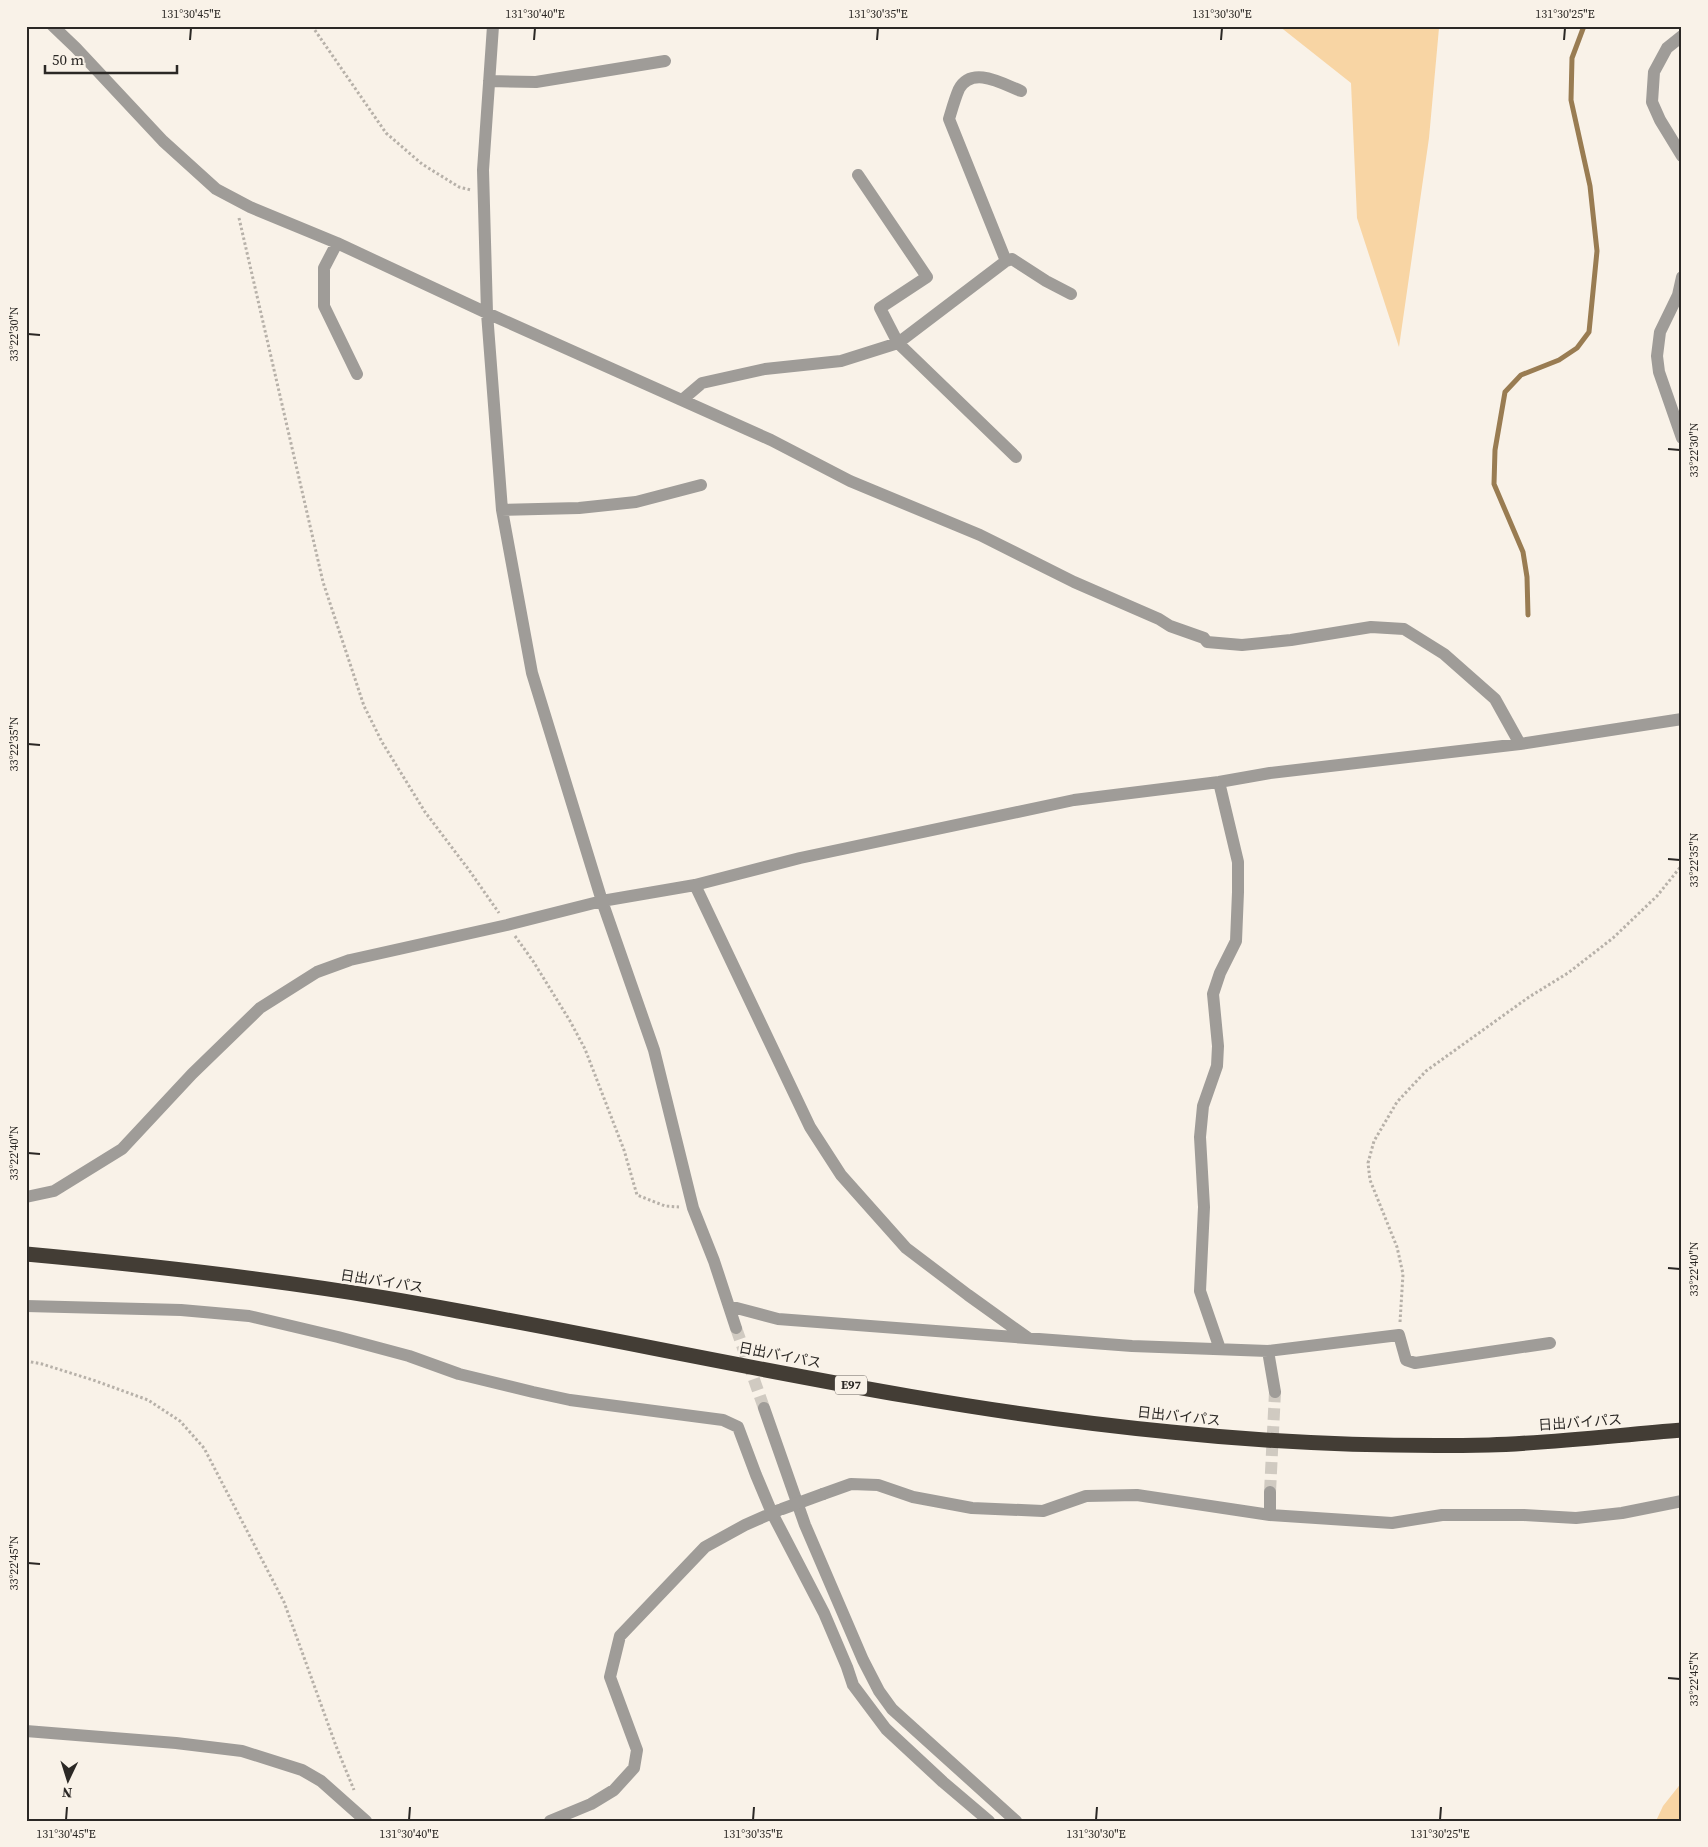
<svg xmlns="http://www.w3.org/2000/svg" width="1708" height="1847" font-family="'Source Serif 4','Noto Sans JP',serif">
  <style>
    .green { fill: #f8d5a4 }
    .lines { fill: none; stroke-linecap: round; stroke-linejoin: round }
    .stream { stroke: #997c52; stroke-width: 5 }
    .minor-tunnel { stroke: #d0cac1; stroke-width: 12; stroke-dasharray: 12 6; stroke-linecap: butt }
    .path { stroke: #b7b1a9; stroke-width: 3; stroke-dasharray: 2.5 2.5; stroke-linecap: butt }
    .minor { stroke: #9f9c98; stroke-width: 12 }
    .highway { stroke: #433d35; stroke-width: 15 }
    .minor-bridge { stroke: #9f9c98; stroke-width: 12 }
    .ticks { fill: none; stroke: #2b2825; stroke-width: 2 }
    .labels { text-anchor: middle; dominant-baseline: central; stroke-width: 5; stroke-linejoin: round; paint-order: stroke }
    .shield { fill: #f9f2e8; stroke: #696560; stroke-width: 1 }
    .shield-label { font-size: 12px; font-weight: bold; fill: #2b2825 }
    .street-label { font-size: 14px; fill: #2b2825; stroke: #f9f2e8 }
    .neatline { fill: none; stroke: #2b2825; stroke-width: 2 }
    .ticks-label { font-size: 12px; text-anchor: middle; fill: #2b2825 }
  </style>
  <rect width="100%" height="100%" fill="#f9f2e8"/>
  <path class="green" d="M1279,26H1438L1439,28L1429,138L1399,347L1357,218L1351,83Z
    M1682,1782V1821H1656L1663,1806Z"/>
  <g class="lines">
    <path class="stream" d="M1528,615L1527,577L1523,552L1494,484L1495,450L1505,392L1521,375L1559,360L1577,348L1589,332L1597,251L1590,186L1571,100L1572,58L1584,26"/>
    <path class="minor-tunnel" d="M736,1328L764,1408
      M1270,1492L1275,1392"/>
    <path class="path" d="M312,26L386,133L422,164L459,187L471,190
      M239,218L323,582L364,706L382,742L425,812L469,870L499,913
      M515,936L533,961L570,1021L585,1049L624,1150L637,1195L665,1206L679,1207
      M1400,1322L1403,1274L1397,1247L1370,1180L1368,1163L1374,1141L1397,1102L1426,1071L1529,997L1568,973L1613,938L1657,896L1682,865
      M26,1361L42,1364L93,1380L148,1400L180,1421L204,1448L284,1602L336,1746L354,1790"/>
    <path class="minor" d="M53,26L76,48L163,141L216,189L250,207L337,243L487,313L771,440L850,481L980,535L1074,582L1159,619L1170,626L1204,638L1207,642L1242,645L1291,640L1371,627L1404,629L1444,654L1495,699L1520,744
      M493,26L483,170L487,313L502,510L532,673L602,901L654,1050L693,1208L714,1261L736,1328
      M1682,36L1667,48L1654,72L1652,102L1660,120L1682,156
      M489,81L536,82L665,61
      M337,243L324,268V306L357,374
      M1006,261L1012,259L1046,281L1071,294
      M1682,277L1678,295L1660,332L1657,356L1659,372L1682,438
      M682,400L702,383L765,369L841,361L898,343L880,308L927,277L858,175
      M1016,457L898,343L1006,261L949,119C952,109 955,98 959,89C972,65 1003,84 1021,91
      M502,510L579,508L636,502L701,485
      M1219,782L1238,862V892L1236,941L1220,973L1213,994L1218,1046L1217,1066L1203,1106L1200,1137L1204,1207L1200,1291L1220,1349
      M695,885L810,1127L841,1175L906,1248L968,1295L1028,1338
      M26,1197L54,1191L122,1149L192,1074L260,1008L317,972L350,960L507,925L602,901L695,885L800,858L1074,800L1219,782L1270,773L1520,744L1682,719
      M26,1306L181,1310L249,1316L338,1337L409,1356L459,1374L533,1392L570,1400L723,1420L738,1427L756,1475L772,1513L824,1613L847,1667L853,1685L886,1729L943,1782L989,1821
      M729,1306L778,1319L1132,1346L1268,1351L1399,1335L1406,1360L1415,1363L1550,1343
      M1268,1351L1275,1392
      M764,1408L805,1525L863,1660L879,1691L892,1709L1016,1821
      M823,1494L851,1484L878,1485L913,1497L972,1508L1043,1511L1086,1496L1137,1495L1270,1515L1392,1523L1442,1515H1524L1576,1518L1622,1513L1682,1501
      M1270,1515V1492
      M26,1731L176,1743L242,1751L302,1770L321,1781L366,1821
      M550,1821L591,1804L614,1790L634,1768L637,1750L610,1677L620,1636L705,1547L745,1525L779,1510"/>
    <path class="highway" d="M26,1254C146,1265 266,1278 385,1298C646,1342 906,1407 1171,1432C1276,1443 1383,1447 1489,1445C1553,1443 1618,1435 1682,1430"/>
    <path class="minor-bridge" d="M782,1509L823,1494"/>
  </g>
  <path class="ticks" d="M190,40L191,28M534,40L535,28M877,40L878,28M1221,40L1222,28M1564,40L1565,28M28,334L40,335M1668,449L1680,450M28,744L40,745M1668,859L1680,860M28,1153L40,1154M1668,1268L1680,1269M28,1563L40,1564M1668,1678L1680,1679M66,1820L67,1807M409,1820L410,1807M753,1820L754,1807M1096,1820L1097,1807M1440,1820L1441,1807"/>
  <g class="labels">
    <rect class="shield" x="835" y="1375.5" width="32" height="19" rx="4"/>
    <g class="shield-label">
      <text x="851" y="1385">E97</text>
    </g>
    <g class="street-label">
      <text transform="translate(382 1281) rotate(9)">日出バイパス</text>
      <text transform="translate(780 1355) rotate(11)">日出バイパス</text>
      <text transform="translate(1179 1416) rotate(6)">日出バイパス</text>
      <text transform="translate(1580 1422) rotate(-4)">日出バイパス</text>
    </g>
  </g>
  <rect width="1708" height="1847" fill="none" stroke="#f9f2e8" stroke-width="55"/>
  <g transform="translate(68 1780) rotate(184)" stroke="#f9f2e8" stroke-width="4" paint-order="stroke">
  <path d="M0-4L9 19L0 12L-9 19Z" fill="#2b2825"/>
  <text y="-8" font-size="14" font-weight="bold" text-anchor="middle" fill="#2b2825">N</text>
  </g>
  <path d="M45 65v8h132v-8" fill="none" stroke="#2b2825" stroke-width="2.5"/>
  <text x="52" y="65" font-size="15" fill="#2b2825" stroke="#f9f2e8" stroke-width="4" paint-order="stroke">50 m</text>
  <rect x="28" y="28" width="1652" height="1792" class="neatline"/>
  <g class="ticks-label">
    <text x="191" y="18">131°30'45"E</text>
    <text x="535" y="18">131°30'40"E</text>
    <text x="878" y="18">131°30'35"E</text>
    <text x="1222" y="18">131°30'30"E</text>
    <text x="1565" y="18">131°30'25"E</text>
    <text transform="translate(14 334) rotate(-90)" y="4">33°22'30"N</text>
    <text transform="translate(1694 450) rotate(-90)" y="4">33°22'30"N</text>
    <text transform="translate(14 744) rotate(-90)" y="4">33°22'35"N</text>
    <text transform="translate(1694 860) rotate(-90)" y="4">33°22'35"N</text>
    <text transform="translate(14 1153) rotate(-90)" y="4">33°22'40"N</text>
    <text transform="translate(1694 1269) rotate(-90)" y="4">33°22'40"N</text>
    <text transform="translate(14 1563) rotate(-90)" y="4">33°22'45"N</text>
    <text transform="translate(1694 1679) rotate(-90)" y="4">33°22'45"N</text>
    <text x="66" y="1838">131°30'45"E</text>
    <text x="409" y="1838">131°30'40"E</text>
    <text x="753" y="1838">131°30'35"E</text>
    <text x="1096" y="1838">131°30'30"E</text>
    <text x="1440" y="1838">131°30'25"E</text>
  </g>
</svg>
